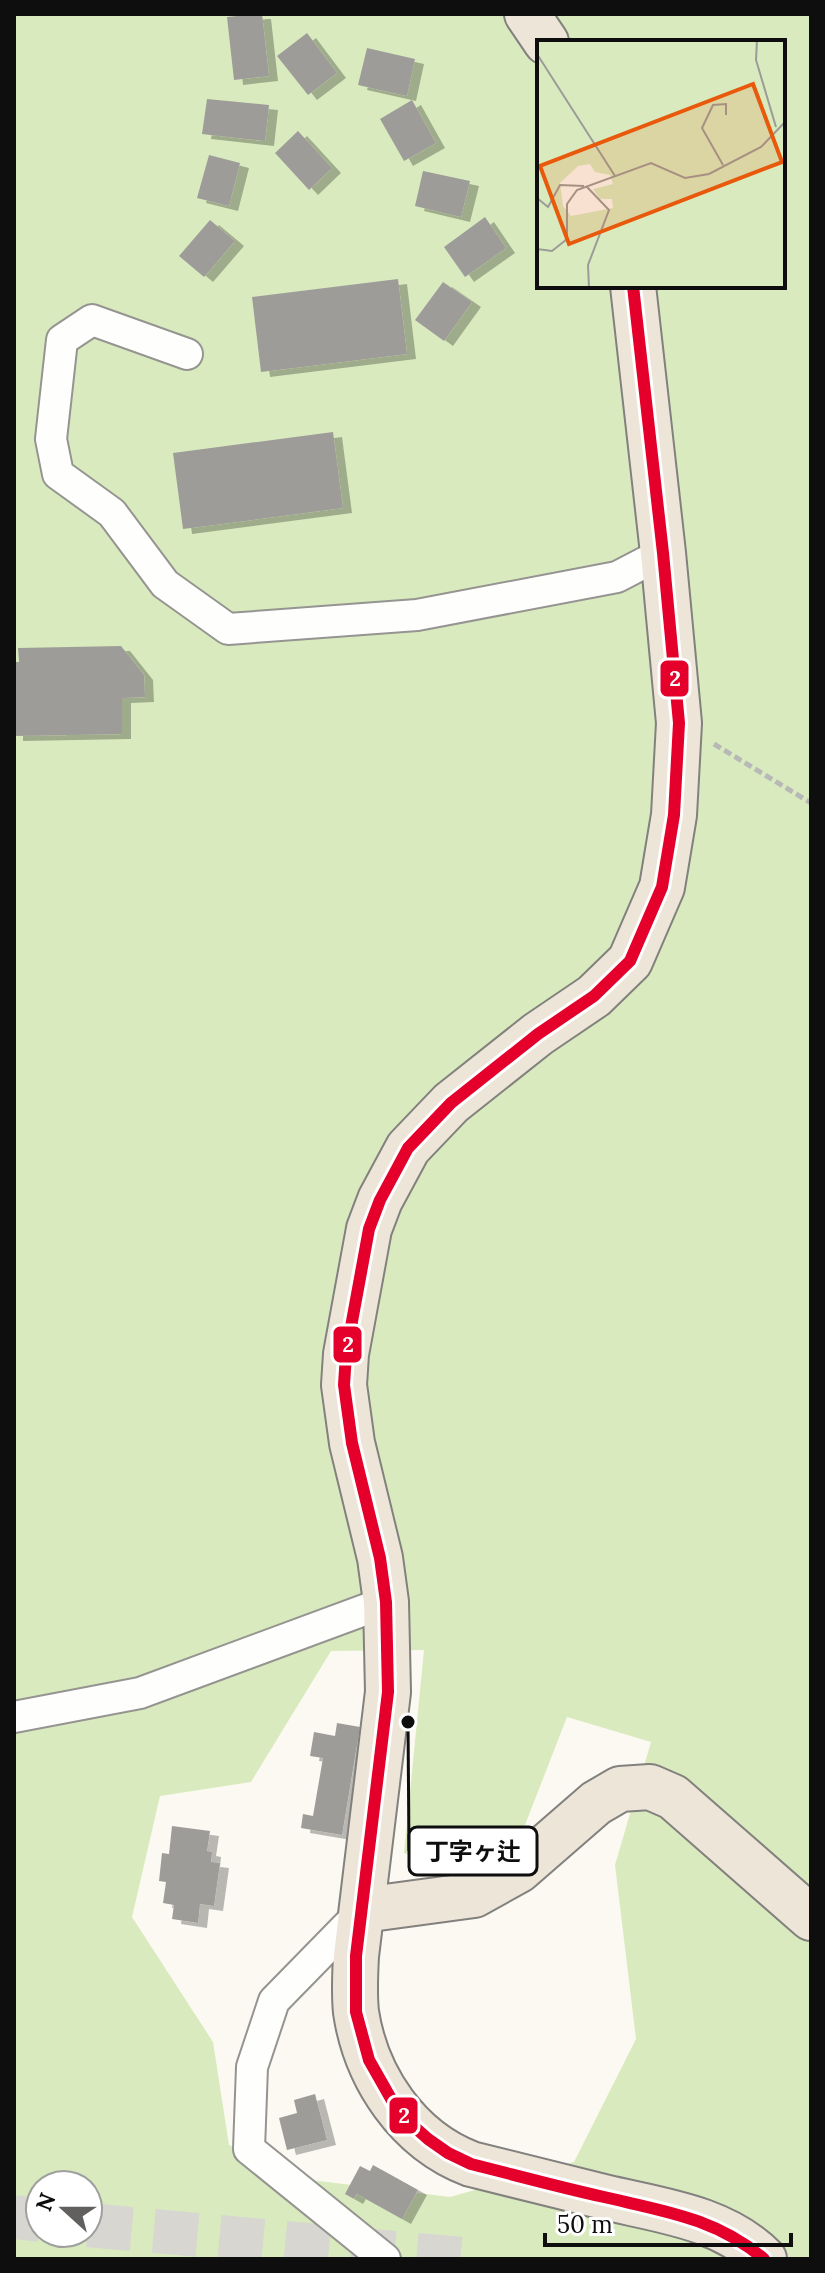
<svg xmlns="http://www.w3.org/2000/svg" width="825" height="2273" font-family="Lora,'Noto Sans JP',serif">
  <style>
    .forest { fill: #d9ebbe; fill-rule: evenodd }
    .building { fill: #9e9c98; filter: url(#shadow) }
    .lines { fill: none; stroke-linecap: round; stroke-linejoin: round }
    .primary-tunnel { stroke: #d7d6d0; stroke-width: 44; stroke-dasharray: 44 22; stroke-linecap: butt }
    .street-casing { stroke: #959491; stroke-width: 34 }
    .primary-casing { stroke: #82817e; stroke-width: 48 }
    .path { stroke: #b8b8b6; stroke-width: 5; stroke-dasharray: 8 4; stroke-linecap: butt }
    .street { stroke: #fefefd; stroke-width: 30 }
    .primary { stroke: #ede5d8; stroke-width: 44 }
    .bus-1-casing { stroke: #fff; stroke-width: 18 }
    .bus-1 { stroke: #e4002b; stroke-width: 12 }
    .inset-road { fill: none; stroke: #9c9b97; stroke-width: 2 }
    .view { fill: #e8590c; fill-opacity: 0.15; stroke: #e8590c; stroke-width: 4 }
    .inset-edge { fill: none; stroke: #0e0e0e; stroke-width: 4 }
    .leader { fill: none; stroke: #0e0e0e; stroke-width: 3 }
    .callout-dot { fill: #0e0e0e; stroke: #fff; stroke-width: 3 }
    .callout { fill: #fff; stroke: #0e0e0e; stroke-width: 3 }
    .callout-label { font-size: 24px; text-anchor: middle; font-weight: bold; fill: #0e0e0e }
    .line-badge { stroke: #fff; stroke-width: 3 }
    .badge-label { font-size: 22px; text-anchor: middle; font-weight: bold; fill: #fff }
  </style>
  <defs>
    <filter id="shadow"><feDropShadow dx="9" dy="5" stdDeviation="0" flood-color="#0004"/></filter>
  </defs>
  <rect width="100%" height="100%" fill="#fbf9f2"/>
  <path class="forest" d="M14,14H811V2259H14ZM539,42H783V286H539ZM424,1650L404,1853L456,1873L525,1825L567,1717L651,1742L615,1865L636,2039L574,2162L450,2197L311,2180L229,2145L213,2042L132,1917L160,1796L251,1782L331,1651ZM40,2185H88V2233H40Z"/>
  <path class="building" d="M259,14H262L269,76L234,80L227,17Z
    M307,33L337,73L308,95L277,56Z
    M367,48L415,59L407,96L358,85Z
    M207,99L269,105L265,141L202,134Z
    M412,100L436,143L404,161L380,119Z
    M298,131L332,168L309,190L275,153Z
    M209,155L240,163L229,206L197,198Z
    M423,171L470,181L461,217L415,206Z
    M485,217L506,248L465,277L444,247Z
    M210,220L235,241L204,277L179,256Z
    M398,279L407,354L261,372L252,297Z
    M443,282L472,302L444,341L415,320Z
    M333,432L343,508L183,529L173,453Z
    M121,646L144,675L145,697L122,698V734L14,736V662H19L18,648Z
    M337,1723L360,1727L342,1835L301,1828L303,1814L313,1816L323,1758L310,1756L314,1732L335,1736Z
    M172,1826L210,1831L207,1851L212,1852L211,1862L220,1863L214,1906L200,1904L198,1923L172,1919L174,1905L163,1903L166,1882L159,1881L162,1853L169,1854Z
    M315,2094L327,2140L287,2150L279,2118L297,2113L294,2100Z
    M373,2165L418,2190L402,2219L357,2194L354,2199L345,2194L360,2166L370,2171Z"/>
  <g class="lines">
    <path class="primary-tunnel" d="M14,2217L40,2220
      M88,2225L463,2259"/>
    <g class="street-casing">
      <path id="street" d="M187,354L92,320L62,340L51,439L58,474L112,513L165,584L228,629L417,615L617,577L663,553
        M14,1717L140,1693L386,1602
        M363,1910L274,2001L252,2067L249,2149L385,2259"/>
    </g>
    <g class="primary-casing">
      <path id="primary" d="M527,14L546,42
        M633,286L663,553L679,723L674,815L662,887L630,961L594,996L538,1034L451,1103L408,1148L380,1200L369,1229L346,1354L344,1385L352,1443L380,1558L386,1602L388,1692L356,1956C355,1975 354,1993 356,2012C366,2078 408,2140 471,2164C515,2175 559,2186 604,2197C658,2210 723,2217 764,2259
        M363,1910L474,1895L519,1870L596,1803L620,1789L650,1787L673,1797L811,1918"/>
    </g>
    <path class="path" d="M714,744L811,803"/>
    <use href="#street" class="street"/>
    <use href="#primary" class="primary"/>
    <g class="bus-1-casing">
      <path id="bus-1" d="M633,286L663,553L679,723L674,815L662,887L630,961L594,996L538,1034L451,1103L408,1148L380,1200L369,1229L346,1354L344,1385L352,1443L380,1558L386,1602L388,1692L356,1956V2012L369,2060L394,2104L410,2123L428,2139L448,2153L471,2164C515,2175 559,2187 604,2197C663,2211 716,2218 764,2259"/>
    </g>
    <use href="#bus-1" class="bus-1"/>
  </g>
  <g transform="translate(537 40)">
    <rect width="248" height="248" fill="#fbf9f2"/>
    <path d="M0,0H248V248H0ZM53,124L58,132L73,135L76,144L56,149L63,159H75L76,168L34,176L26,166L23,143L41,126Z" fill="#d9ebbe" fill-rule="evenodd"/>
    <path class="inset-road" d="M220,0L219,20L239,87M0,14L78,136M186,125L165,88L176,65L189,64V75M50,147L72,170L51,225L52,248M0,158L11,167L23,145L47,146M0,209L15,211L30,199V164L40,150L114,123L148,138L172,134L224,107L248,82"/>
    <path class="view" d="M216,44L245,122L32,204L3,126Z"/>
    <rect width="248" height="248" class="inset-edge"/>
  </g>
  <path class="leader" d="M408 1722L409 1851"/>
  <circle class="callout-dot" cx="408" cy="1722" r="8"/>
  <rect class="callout" x="409" y="1827" width="128" height="48" rx="8"/>
  <g class="callout-label">
    <text x="473" y="1860">丁字ヶ辻</text>
  </g>
  <g class="line-badge">
    <rect x="659" y="659" width="31" height="39" rx="8" fill="#e4002b"/>
    <rect x="332" y="1325" width="31" height="39" rx="8" fill="#e4002b"/>
    <rect x="388" y="2096" width="31" height="39" rx="8" fill="#e4002b"/>
  </g>
  <g class="badge-label">
    <text x="675" y="686">2</text>
    <text x="348" y="1352">2</text>
    <text x="404" y="2123">2</text>
  </g>
  <rect width="825" height="2273" fill="none" stroke="#0e0e0e" stroke-width="32"/>
  <g transform="translate(64 2209) rotate(291)"><circle r="38" fill="#ffffff" stroke="#9f9f9f" stroke-width="2"/>
  <path d="M0-6L14 30L0 20L-14 30Z" fill="#61605e"/>
  <text y="-12" font-size="22" font-weight="bold" text-anchor="middle" fill="#0e0e0e">N</text>
  </g>
  <path d="M545 2233v12h246v-12" fill="none" stroke="#0e0e0e" stroke-width="4"/>
  <text x="557" y="2233" font-size="24" fill="#0e0e0e" stroke="#ffffff" stroke-width="6" paint-order="stroke">50 m</text>
</svg>
